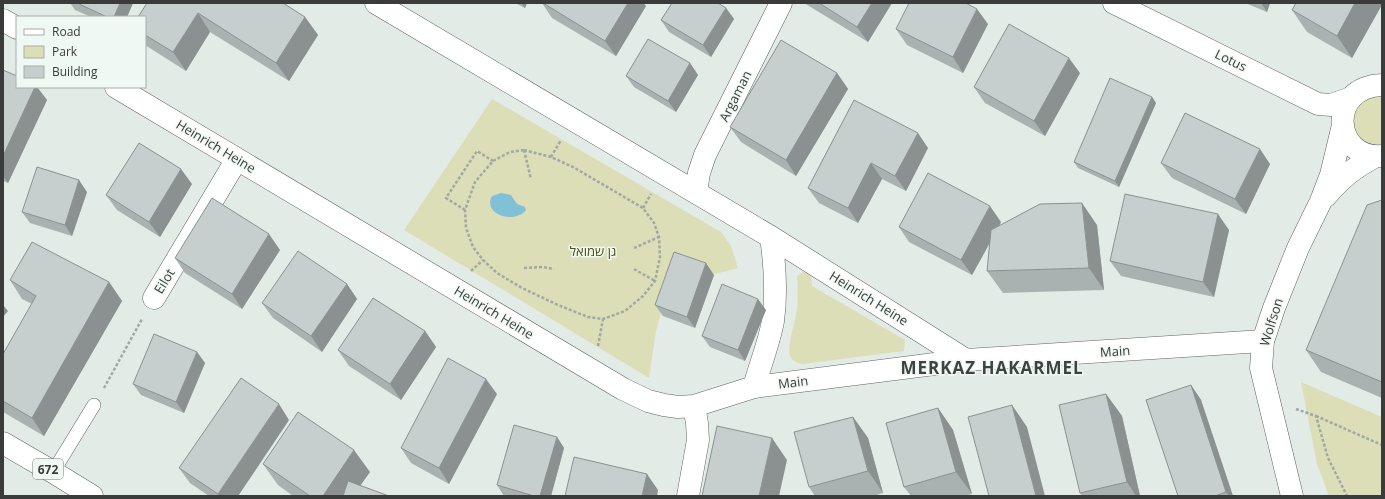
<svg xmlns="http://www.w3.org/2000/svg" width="1385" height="499" font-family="'Open Sans',Heebo,sans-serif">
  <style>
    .green { fill: #dbdeb6 }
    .water { fill: #80c1d7 }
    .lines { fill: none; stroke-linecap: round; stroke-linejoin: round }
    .lane-casing { stroke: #5d6460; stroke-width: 14 }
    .street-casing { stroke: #5d6460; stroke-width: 23 }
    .secondary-casing { stroke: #5d6460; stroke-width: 23 }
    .primary-casing { stroke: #5d6460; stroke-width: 23 }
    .path { stroke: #a2a8a5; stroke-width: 2.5; stroke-dasharray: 3 2; stroke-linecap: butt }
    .lane { stroke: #fff; stroke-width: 13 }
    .street { stroke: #fff; stroke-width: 22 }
    .secondary { stroke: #fff; stroke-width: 22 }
    .primary { stroke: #fff; stroke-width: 22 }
    .wall { fill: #aab2b1 }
    .shaded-wall { fill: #8b9190 }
    .building { fill: #c6cfce; stroke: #8b9190 }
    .labels { text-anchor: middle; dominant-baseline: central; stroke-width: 3; stroke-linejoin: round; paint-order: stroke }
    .shield { fill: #f0f8f4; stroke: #707472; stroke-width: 1 }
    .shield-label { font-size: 12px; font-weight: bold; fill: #393c3a }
    .street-label { font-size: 13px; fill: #393c3a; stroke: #f0f8f4 }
    .park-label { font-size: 13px; fill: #4d4f0f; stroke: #f0f8f4 }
    .district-label { font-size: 17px; font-weight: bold; letter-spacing: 1px; fill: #3d4340; stroke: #f0f8f4 }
  </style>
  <rect width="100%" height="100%" fill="#e3ebe7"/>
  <path class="green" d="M1382,95V146L1364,143L1353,130V113L1363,100Z
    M492,99L721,232L731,246L738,268L668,286L656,331L649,378L404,230Z
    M805,271L811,275L812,286L905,340L904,351L802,364C797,362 792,361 790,356C787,347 795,321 797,310C798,299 798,287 797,276Z
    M1301,382L1382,417V496H1329L1317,464Z"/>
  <path class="water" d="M501,193L511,195L517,204L525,207L526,210C514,225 482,214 492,196Z"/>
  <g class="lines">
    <g class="lane-casing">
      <path id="lane" d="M53,472L94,405"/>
    </g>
    <g class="street-casing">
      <path id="street" d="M376,3L771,237L966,360
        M1114,3L1318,104L1331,105L1351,98
        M3,20L17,28
        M116,87L623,389L648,401L664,405L678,407L694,406L754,387L966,360L1263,341
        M696,192L699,173L705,155L781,3
        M154,298L237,159
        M754,387C760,365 769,343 773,321C777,293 775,265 771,237
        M688,496L698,440L697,423L694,406"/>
    </g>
    <g class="secondary-casing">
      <path id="secondary" d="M1382,85C1326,87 1333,160 1382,156
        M1326,196C1341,178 1354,168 1374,157
        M1292,496L1261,368L1263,341L1274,308L1298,248L1321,201L1331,175L1343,125"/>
    </g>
    <g class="primary-casing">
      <path id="primary" d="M3,443L53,472L92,496"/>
    </g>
    <path class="path" d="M524,150L551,157L573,167L643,208L654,223L659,237L660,257L655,281L643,296L625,311L603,319L588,317L558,305L522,288L497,273L483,260L473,247L466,228L465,210L475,182L493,161L510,152Z
      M524,150L531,179
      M551,157L561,140
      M643,208L651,194
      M465,210L446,198L477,151L493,161
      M634,248L659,237
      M524,268L543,267L554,269
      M634,269L655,281
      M471,271L483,260
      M598,346L603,319
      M104,388L142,319
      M1296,409L1316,416L1328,458L1347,496
      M1316,416L1382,445"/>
    <use href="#lane" class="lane"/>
    <use href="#street" class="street"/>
    <use href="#secondary" class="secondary"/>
    <use href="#primary" class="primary"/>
  </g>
  <path class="wall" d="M70,3H133L127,17H91L75,10Z
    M147,3L305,17L318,35L289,81L210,32L186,71L145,45V17Z
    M515,3H527L525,8Z
    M542,3H643L646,6L616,56L552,18Z
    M804,3H892L868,42Z
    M1245,3H1270L1267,12Z
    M1382,3L1352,58L1307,32L1292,10Z
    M726,8L734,19L711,57L669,32L661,20Z
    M988,24L963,73L907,45L896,29Z
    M690,63L698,75L676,112L634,87L626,76Z
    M3,70L17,87H37L47,100L8,183L3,181Z
    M837,73L848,89L796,176L741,142L730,127Z
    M1080,73L1045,136L985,103L974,87Z
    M1152,97L1156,103L1119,187L1078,168L1074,162Z
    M854,100L928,148L906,191L882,179L858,223L819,203L808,188Z
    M1161,163L1270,164L1246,214L1172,178Z
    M192,184L160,237L117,210L106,195Z
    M87,192L72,236L30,223L22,212Z
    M1382,200V398L1321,372L1306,350Z
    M1001,222L999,226L1097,225L1104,290L1003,293L987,271L990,243L972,275L909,242L899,227Z
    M1229,230L1214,297L1121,276L1110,261Z
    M280,250L242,309L185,273L175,258Z
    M714,275L695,328L663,316L655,305Z
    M10,280L109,282L122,301L44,436L3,412V354L32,304L22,299Z
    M347,284L357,299L322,352L273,318L262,303Z
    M766,310L745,361L710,347L702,336Z
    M425,331L436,347L401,400L349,366L338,350Z
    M197,352L205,363L184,413L141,395L133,384Z
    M1191,385L1201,400L1233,496H1178Z
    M497,394L449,484L411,463L401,448Z
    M1106,394L1122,416L1140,496H1082L1080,493Z
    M938,408L953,430L972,494L964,496H911L904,487Z
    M853,417L868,438L883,493L873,496H815L809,487Z
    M289,420L238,496H209L190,483L179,468Z
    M557,437L564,448L551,496H504L497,485Z
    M263,464L370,472L360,485L389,496H293L278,485Z"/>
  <path class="shaded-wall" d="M120,3H133L127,17H114Z
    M521,3H527L525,8Z
    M628,3H643L646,6L616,56L605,41Z
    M872,3H892L868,42L857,27Z
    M1261,3H1270L1267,12Z
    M1355,3H1382V5L1352,58L1337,36Z
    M726,8L734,19L711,57L703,45Z
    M977,9L988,24L963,73L953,57Z
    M198,13L210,32L186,71L173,52Z
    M305,17L318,35L289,81L276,63Z
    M1069,58L1080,73L1045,136L1034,121Z
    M690,63L698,75L676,112L668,101Z
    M837,73L848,89L796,176L786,160Z
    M35,87H37L47,100L8,183L3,176V156Z
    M1152,97L1156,103L1119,187L1115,181Z
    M918,133L928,148L906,191L895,176Z
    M1260,149L1270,164L1246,214L1235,199Z
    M871,163L882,179L858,223L848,208Z
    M181,169L192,184L160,237L149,222Z
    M79,180L87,192L72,236L65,225Z
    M1082,203L1097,225L1104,290L1089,268Z
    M990,206L1001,222L972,275L961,260Z
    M1218,214L1229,230L1214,297L1203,282Z
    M269,234L280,250L242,309L232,294Z
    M706,263L714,275L695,328L687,317Z
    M109,282L122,301L44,436L32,418Z
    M347,284L357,299L322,352L311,336Z
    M758,299L766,310L745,361L738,350Z
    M3,305L8,311L3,317Z
    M425,331L436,347L401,400L390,384Z
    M197,352L205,363L184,413L176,402Z
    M486,379L497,394L449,484L439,468Z
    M1191,385L1201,400L1233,496H1229L1226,492Z
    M1106,394L1122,416L1140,496H1136L1127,482Z
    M279,404L289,420L238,496H219L218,494Z
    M1012,405L1027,427L1045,496H1036Z
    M938,408L953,430L972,494L956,472Z
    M853,417L868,438L883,493L868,471Z
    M557,437L564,448L551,496H540Z
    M772,438L787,460L779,496H759Z
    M354,450L370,472L353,496H323Z
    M647,474L658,490L657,496H642Z"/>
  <path class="building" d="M77,3H120L114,17H107Z
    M147,3H283L305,17L276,63L198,13L173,52L145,35V17H138Z
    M543,3H628L605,41Z
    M672,3H718L726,8L703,45L661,20Z
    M819,3H872L857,27Z
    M909,3H966L977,9L953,57L896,29Z
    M1296,3H1355L1337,36L1292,10Z
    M1009,24L1069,58L1034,121L974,87Z
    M648,39L690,63L668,101L626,76Z
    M781,40L837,73L786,160L730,127Z
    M3,70L17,76V87H35L3,156Z
    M1110,78L1152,97L1115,181L1074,162Z
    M854,100L918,133L895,176L871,163L848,208L808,188Z
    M1185,113L1260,149L1235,199L1161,163Z
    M139,143L181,169L149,222L106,195Z
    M37,167L79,180L65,225L22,212Z
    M928,173L990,206L961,260L899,227Z
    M1125,194L1218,214L1203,282L1110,261Z
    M212,198L269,234L232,294L175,258Z
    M1382,200V382L1306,350L1367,205Z
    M1082,203L1089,268L987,271L991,230L1040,204Z
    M32,242L109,282L32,418L3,401V354L36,296L10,280Z
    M298,251L347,284L311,336L262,303Z
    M674,252L706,263L687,317L655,305Z
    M722,284L758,299L738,350L702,336Z
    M373,298L425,331L390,384L338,350Z
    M154,334L197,352L176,402L133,384Z
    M448,358L486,379L439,468L401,448Z
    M241,378L279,404L218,494L179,468Z
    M1191,385L1226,492L1215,496H1178L1146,400Z
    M1106,394L1127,482L1080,493L1059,405Z
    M1012,405L1036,496H989L968,417Z
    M938,408L956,472L904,487L886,423Z
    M298,412L354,450L323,496H310L263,464Z
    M853,417L868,471L809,487L794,432Z
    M514,425L557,437L540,496H534L497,485Z
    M717,426L772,438L759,496H702Z
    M574,457L647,474L642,496H565Z
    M348,481L389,496H343Z"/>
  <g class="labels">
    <rect class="shield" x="33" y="459" width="30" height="20" rx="3"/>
    <g class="shield-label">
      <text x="48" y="469">672</text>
    </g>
    <g class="street-label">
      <text transform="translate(1231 60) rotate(26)">Lotus</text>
      <text transform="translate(735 96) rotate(-63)">Argaman</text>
      <text transform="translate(216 146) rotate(31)">Heinrich Heine</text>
      <text transform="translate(164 281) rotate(-59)">Eilot</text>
      <text transform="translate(869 298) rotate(32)">Heinrich Heine</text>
      <text transform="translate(494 312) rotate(31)">Heinrich Heine</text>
      <text transform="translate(1271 322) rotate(-73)">Wolfson</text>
      <text transform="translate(1115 351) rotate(-4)">Main</text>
      <text transform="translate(793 382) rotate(-7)">Main</text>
    </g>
    <g class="park-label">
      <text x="593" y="251">גן שמואל</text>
    </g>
    <g class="district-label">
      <text x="992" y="367">MERKAZ HAKARMEL</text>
    </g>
  </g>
  <rect width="1385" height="499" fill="none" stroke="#393c3a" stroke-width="8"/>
  <rect x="16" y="16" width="130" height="72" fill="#f0f8f4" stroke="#a7adaa"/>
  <rect x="24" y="29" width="20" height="6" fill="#ffffff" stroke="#a7adaa"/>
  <text x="52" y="36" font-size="12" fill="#393c3a">Road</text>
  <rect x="24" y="46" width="20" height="12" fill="#dbdeb6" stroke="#a7adaa"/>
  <text x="52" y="56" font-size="12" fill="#393c3a">Park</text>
  <rect x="24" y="66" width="20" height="12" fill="#c6cfce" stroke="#a7adaa"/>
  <text x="52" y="76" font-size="12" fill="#393c3a">Building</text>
</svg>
